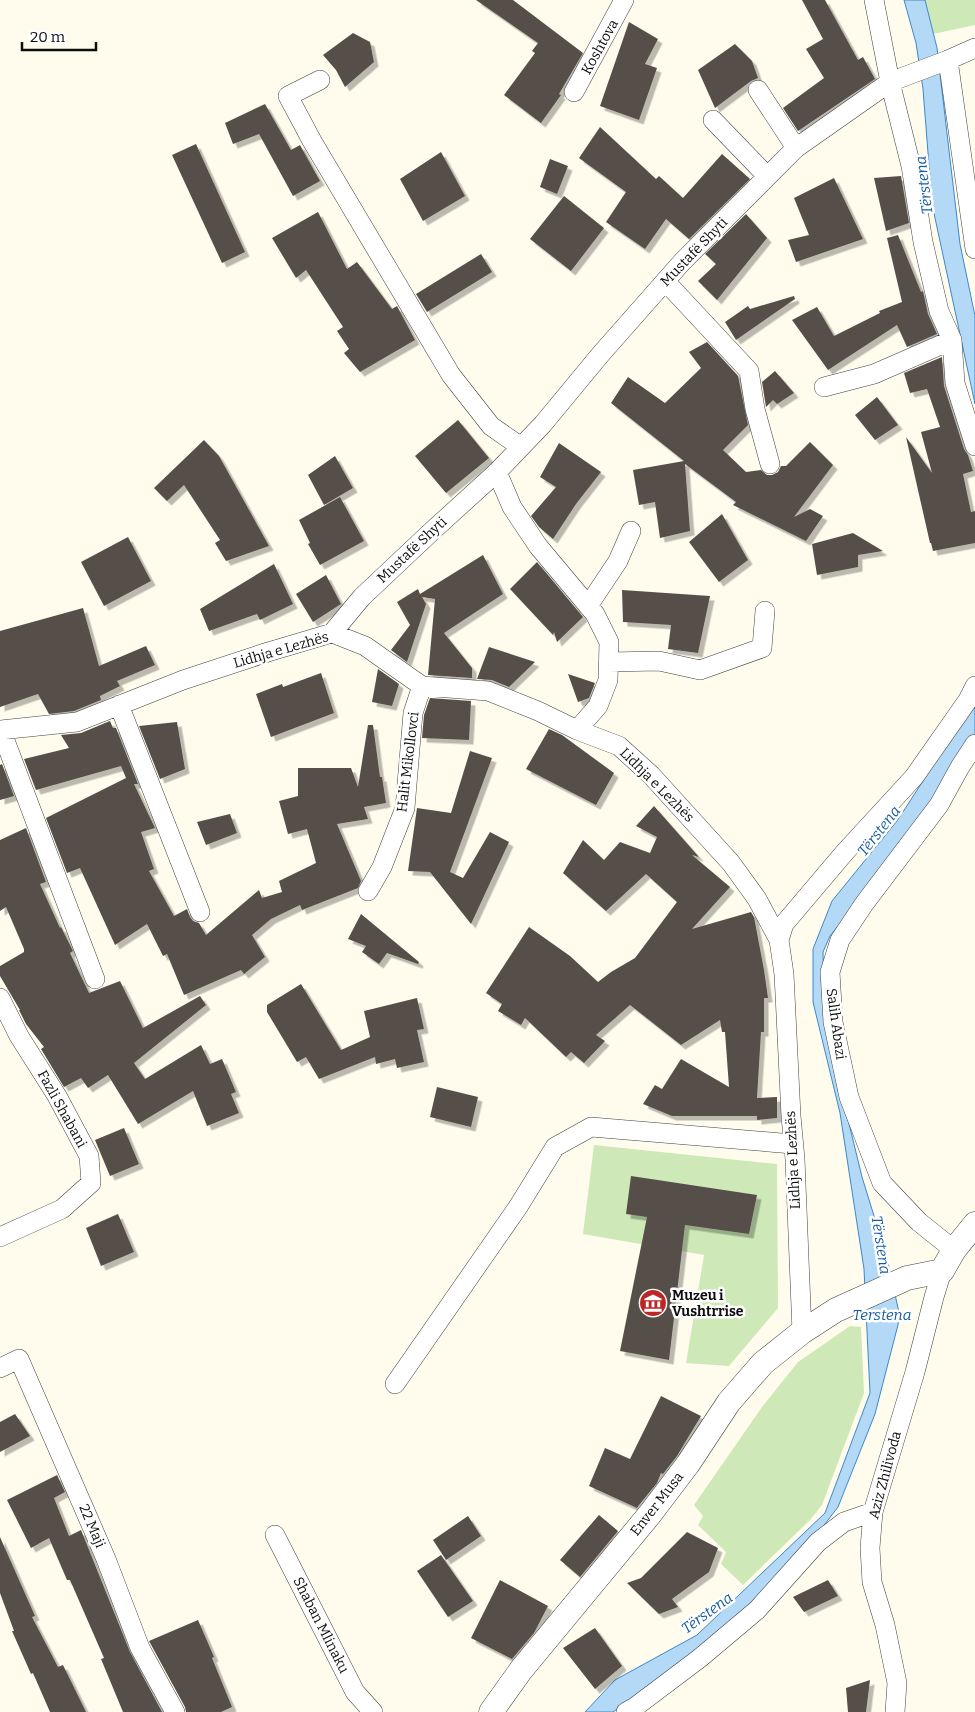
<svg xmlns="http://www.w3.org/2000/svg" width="975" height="1712" font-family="Bitter,serif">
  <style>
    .green { fill: #cee9b7 }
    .water { fill: #b3d9f6; stroke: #3a89cc }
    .building { fill: #564f4a; filter: url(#shadow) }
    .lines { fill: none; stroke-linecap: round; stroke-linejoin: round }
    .minor-casing { stroke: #404040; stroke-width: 20 }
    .tertiary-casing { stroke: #404040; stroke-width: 25 }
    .minor { stroke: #fff; stroke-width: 19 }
    .tertiary { stroke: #fff; stroke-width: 24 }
    .labels { text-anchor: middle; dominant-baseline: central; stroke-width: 5; stroke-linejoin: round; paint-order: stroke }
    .street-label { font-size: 14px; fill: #0d0d0d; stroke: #fff }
    .poi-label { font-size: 14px; font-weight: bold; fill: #0d0d0d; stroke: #fff; text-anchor: start }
    .water-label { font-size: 15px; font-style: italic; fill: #175b9e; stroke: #fff }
  </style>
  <defs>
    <filter id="shadow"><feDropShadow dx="4.5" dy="4.5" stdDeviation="0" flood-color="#0004"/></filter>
  </defs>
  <rect width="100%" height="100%" fill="#fffced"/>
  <path class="green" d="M925,0H975V25L933,34Z
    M594,1145L777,1164L778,1308L729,1366L686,1363L704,1255L583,1234Z
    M850,1326L861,1327L864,1393L822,1505L810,1520L743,1585L721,1564L726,1552L698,1525L703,1516L694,1505L762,1407L798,1362Z"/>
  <path class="water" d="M904,0H925L937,48L960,244L975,316V404L932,204L923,89L916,43Z
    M975,701V735L901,848L830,936L823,952L825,1025L862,1177L887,1258L900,1317L875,1414L838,1507L795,1563L718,1639L613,1712H585L615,1680L697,1635L825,1513L870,1393L864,1269L840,1113L813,1002V949L832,901L897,821Z"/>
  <path class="building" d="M476,0H513L583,53L559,94L561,95L541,123L504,95L535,53L532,51L538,43Z
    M802,0H825L858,60L863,57L875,79L798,131L783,108L824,78L806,49L823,39Z
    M629,22L658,39L645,64L657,68L639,120L600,106Z
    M353,33L370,42L374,62L345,87L336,70L323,55Z
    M735,44L752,61L758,78L751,81L715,108L698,70Z
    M265,104L291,150L300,145L320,181L293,196L259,134L233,144L225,123Z
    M600,127L656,179L659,176L683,198L722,154L750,179L689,239L666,219L645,249L606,222L626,192L579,158Z
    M196,144L245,252L222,263L172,155Z
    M441,152L465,196L423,221L400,179Z
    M550,159L568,166L557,194L540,187Z
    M901,176L909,223L886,231L874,178Z
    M834,178L863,239L796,262L788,240L809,235L794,198Z
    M564,196L604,228L571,271L530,239Z
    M318,212L347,269L357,262L392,309L397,306L415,340L360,372L344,353L349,349L337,331L343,327L306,270L296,278L272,238Z
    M746,214L767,238L717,300L698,281L716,264L705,254Z
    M898,235L921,292L923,291L928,314L937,334L907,347L897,325L828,370L792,320L817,307L834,336L880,313L879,311L902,302L887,238Z
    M481,254L492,272L427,312L416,294Z
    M794,296L795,299L736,340L725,322L748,306L750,309Z
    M707,342L738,376L748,425L723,450L746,472L761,470L767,475H772L778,472L781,466H786L810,442L833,465L794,517L810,509L823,516L806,541L733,505L736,502L685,464L690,531L660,538L655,502L639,505L633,470L684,461L611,403L628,377L665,403L701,368L689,352Z
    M942,357L944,386L964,449L968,455L973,471L963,474L971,512L975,511V543L933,551L931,543H930L906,437L932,473L921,432L940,427L927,389L910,393L904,373Z
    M775,371L794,393L777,404L773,400L766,407L762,382Z
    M877,397L898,425L875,440L855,415Z
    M458,420L489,458L446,493L415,456Z
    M204,440L219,456L269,546L226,561L215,543L220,540L184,485L167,501L154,488Z
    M559,443L601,472L576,504L553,539L539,527L531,516L556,487L540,477Z
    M335,456L353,488L324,505L308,475Z
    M340,497L364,541L320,565L308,544L310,543L299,520Z
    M722,514L748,560L719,582L689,542Z
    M853,533L883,551L858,555V567L817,575L812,544Z
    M128,537L151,581L104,606L81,562Z
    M483,555L503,594L444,633L472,668V678L428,675L435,599L422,597L426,604L407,662L391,650L410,625L397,602L418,589L420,594Z
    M537,562L583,617L557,642L554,632L553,635L510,589Z
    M274,564L293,604L260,620L257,614L209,631L200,609Z
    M326,575L341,604L313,622L296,594Z
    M622,590L710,596L698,653L668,649L671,625L623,622Z
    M83,608L99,666L146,646L155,665L117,681L120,686L100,696L101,700L74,711L49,714L38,694L0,707V631Z
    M489,647L535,662L509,687L492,680L477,679Z
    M378,669L399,684L392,706L372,702Z
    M321,673L334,713L271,737L256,694L282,684L283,687Z
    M568,674L595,683L589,698L578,702Z
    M430,698L471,701L469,740L422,738L424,715Z
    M110,721L113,728H116L138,784H134L155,828L141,832L154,869L149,871L174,916L187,909L190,917L193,921L199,923L206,935L259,890L262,898L282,892L279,881L316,863L307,829L288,834L279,801L298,796V768H351L358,787L368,725H373L380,777H382L386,803L364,807L368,819L337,824L361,881L358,888L302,910L300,905L271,919L252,935L265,957L244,974L241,970L184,995L167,954L163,956L147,924L115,945L80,868L67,873L46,818L126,778L121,766L36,790L24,759L69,748L61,735L81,733Z
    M177,722L185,769L160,779L139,726Z
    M549,729L562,735L614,773L596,805L526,769Z
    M470,751L492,758L450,872L463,878L490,832L509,842L471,924L430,872L408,871L417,808L451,813Z
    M2,764L14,796L0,800V765Z
    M654,806L699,857L692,855L730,887L692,929L751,912L754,917L764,970L768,998H764V1032H761L757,1098L777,1097V1118L757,1120V1116H672L643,1104L655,1085L662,1089L681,1059L729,1087L725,1032H722L720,1020L681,1045L630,1005L596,1035L605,1041L584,1063L571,1052L566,1057L525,1018L521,1025L498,1011L502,1004L486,993L529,927L570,956L598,982L611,972L635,958L677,902L646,874L606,911L563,873L583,840L604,860L620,842L650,853L657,837L636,826Z
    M230,814L237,833L206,845L197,822Z
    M26,828L46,882L40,884L60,928L61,927L73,951L70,953L89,993L120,981L143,1028L200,996L206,1005L134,1063L145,1079L201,1045L210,1064L222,1059L236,1092L231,1094L239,1113L207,1126L193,1091L138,1124L108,1075L88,1088L81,1078L64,1087L41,1049L44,1047L26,1024L19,1010H20L0,976V966L24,952V949L6,907L0,911V840Z
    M361,914L419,962L418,964L387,953L379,964L362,952L366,946L348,939Z
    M301,984L341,1050L370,1037L364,1011L417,998L424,1029L417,1030L424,1062L397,1068L395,1059L376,1064L375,1057L319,1079L306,1057L297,1062L267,1012V1005Z
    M437,1087L478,1097L471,1127L430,1117Z
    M124,1128L139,1164L110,1176L95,1140Z
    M631,1176L757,1195L749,1234L685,1225L669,1360L620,1351L647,1217L626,1214Z
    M118,1214L134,1252L101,1266L86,1228Z
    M661,1396L701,1416L677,1456L663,1474L661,1473L657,1483L639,1505L637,1508L589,1486L605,1448L630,1459Z
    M15,1414L30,1436L0,1452V1422Z
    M57,1475L65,1492L54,1498L69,1536L81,1530L130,1652L162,1712H123L101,1659L104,1658L70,1580H67L49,1538L31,1548L7,1500Z
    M599,1515L618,1531L580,1577L560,1560Z
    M468,1516L481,1536L446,1560L433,1540Z
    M687,1532L718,1548L709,1572L672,1599L678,1607L659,1614L627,1583L641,1578Z
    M0,1537L35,1616L32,1617L58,1667L63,1665L86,1712H50L33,1673L31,1674L12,1631H14L0,1593Z
    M441,1555L473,1601L448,1617L417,1571Z
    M500,1580L548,1606L534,1633L512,1659L471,1638Z
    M828,1580L838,1596L804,1612L793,1597Z
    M198,1620L214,1657L212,1658L232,1707L221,1712H186L185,1707L149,1641Z
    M595,1628L622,1666L595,1689L563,1648Z
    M870,1680L866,1712H848L846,1688Z"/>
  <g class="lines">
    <g class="minor-casing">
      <path id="minor" d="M874,0L890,82L911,166L923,242L939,311L952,340L955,383L975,446
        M948,60L975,249
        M320,80L288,96L312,141L451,375L491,426L521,447
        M758,90L796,148
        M574,92L624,0
        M713,120L767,176
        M665,281L749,371L755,409L770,464
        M824,387L874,374L952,340
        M497,472L512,507L538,546L595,614L609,642L608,680L598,706L577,730
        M588,606L618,561L631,531
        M332,633L362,597L431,532L497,472L543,424L600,355L682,262L796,148L890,82L948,60L975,48
        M609,662L659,661L700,670L762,648L765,611
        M119,705L200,912
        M0,730L77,722L183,680L268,652L332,633L365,646L422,686L488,691L538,711L577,730L619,746L651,775L731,863L757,899L779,940L784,974L791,1116L795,1159L802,1332
        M1,730L95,979
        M368,891L382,867L405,808L413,713L422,686
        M779,940L784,924L845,852L914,777L968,700L975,686
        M0,998L19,1036L57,1096L89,1156L91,1183L62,1209L0,1237
        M954,1250L919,1222L882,1183L849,1097L833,1022L830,972L840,940L864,904L939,805L960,767L975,744
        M0,1368L19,1359L106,1559L140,1648L175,1712
        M395,1384L518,1207L555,1147L591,1127L793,1144
        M275,1535L355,1692L373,1712
        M626,1712L635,1707L700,1658L757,1610L818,1542L844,1522L873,1512
        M895,1712L897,1683L885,1625L872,1582L870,1548L873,1512L915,1372L934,1297L942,1271"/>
    </g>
    <g class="tertiary-casing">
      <path id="tertiary" d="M491,1712L521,1670L650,1514L688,1464L729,1402L763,1363L802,1332L836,1310L907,1278L942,1271L954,1250L975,1224"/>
    </g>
    <use href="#minor" class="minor"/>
    <use href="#tertiary" class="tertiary"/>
  </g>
  <defs>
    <g id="museum-disc" transform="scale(1.4375)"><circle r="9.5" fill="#bc2726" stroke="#fff"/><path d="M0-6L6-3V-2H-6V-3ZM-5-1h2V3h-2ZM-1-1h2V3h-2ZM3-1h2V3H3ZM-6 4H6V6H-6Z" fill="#fff"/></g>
  </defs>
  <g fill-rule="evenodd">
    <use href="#museum-disc" x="653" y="1303"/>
  </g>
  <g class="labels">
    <g class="street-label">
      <text transform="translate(600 47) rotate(-61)">Koshtova</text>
      <text transform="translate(694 252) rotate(-46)">Mustafë Shyti</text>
      <text transform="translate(412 550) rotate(-43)">Mustafë Shyti</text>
      <text transform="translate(281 650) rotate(-16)">Lidhja e Lezhës</text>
      <text transform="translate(408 762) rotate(-83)">Halit Mikollovci</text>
      <text transform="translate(657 785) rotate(45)">Lidhja e Lezhës</text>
      <text transform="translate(836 1024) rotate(82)">Salih Abazi</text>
      <text transform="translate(62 1109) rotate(61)">Fazli Shabani</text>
      <text transform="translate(793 1160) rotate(-93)">Lidhja e Lezhës</text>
      <text transform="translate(885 1475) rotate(-75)">Aziz Zhilivoda</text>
      <text transform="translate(657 1504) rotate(-52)">Enver Musa</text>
      <text transform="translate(92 1526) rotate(67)">22 Maji</text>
      <text transform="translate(321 1625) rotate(63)">Shaban Mlinaku</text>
    </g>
    <g class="poi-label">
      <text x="672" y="1295">Muzeu i<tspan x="672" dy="16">Vushtrrise</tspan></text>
    </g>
    <g class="water-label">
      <text transform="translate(924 185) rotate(-97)">Tërstena</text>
      <text transform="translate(879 831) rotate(-52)">Tërstena</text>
      <text transform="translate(881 1245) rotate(81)">Tërstena</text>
      <text x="882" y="1315">Terstena</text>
      <text transform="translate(707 1613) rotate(-36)">Tërstena</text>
    </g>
  </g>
  <path d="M22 42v8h74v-8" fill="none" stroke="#0d0d0d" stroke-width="2.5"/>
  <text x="30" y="42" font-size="15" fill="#0d0d0d" stroke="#ffffff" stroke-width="4" paint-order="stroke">20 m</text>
</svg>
